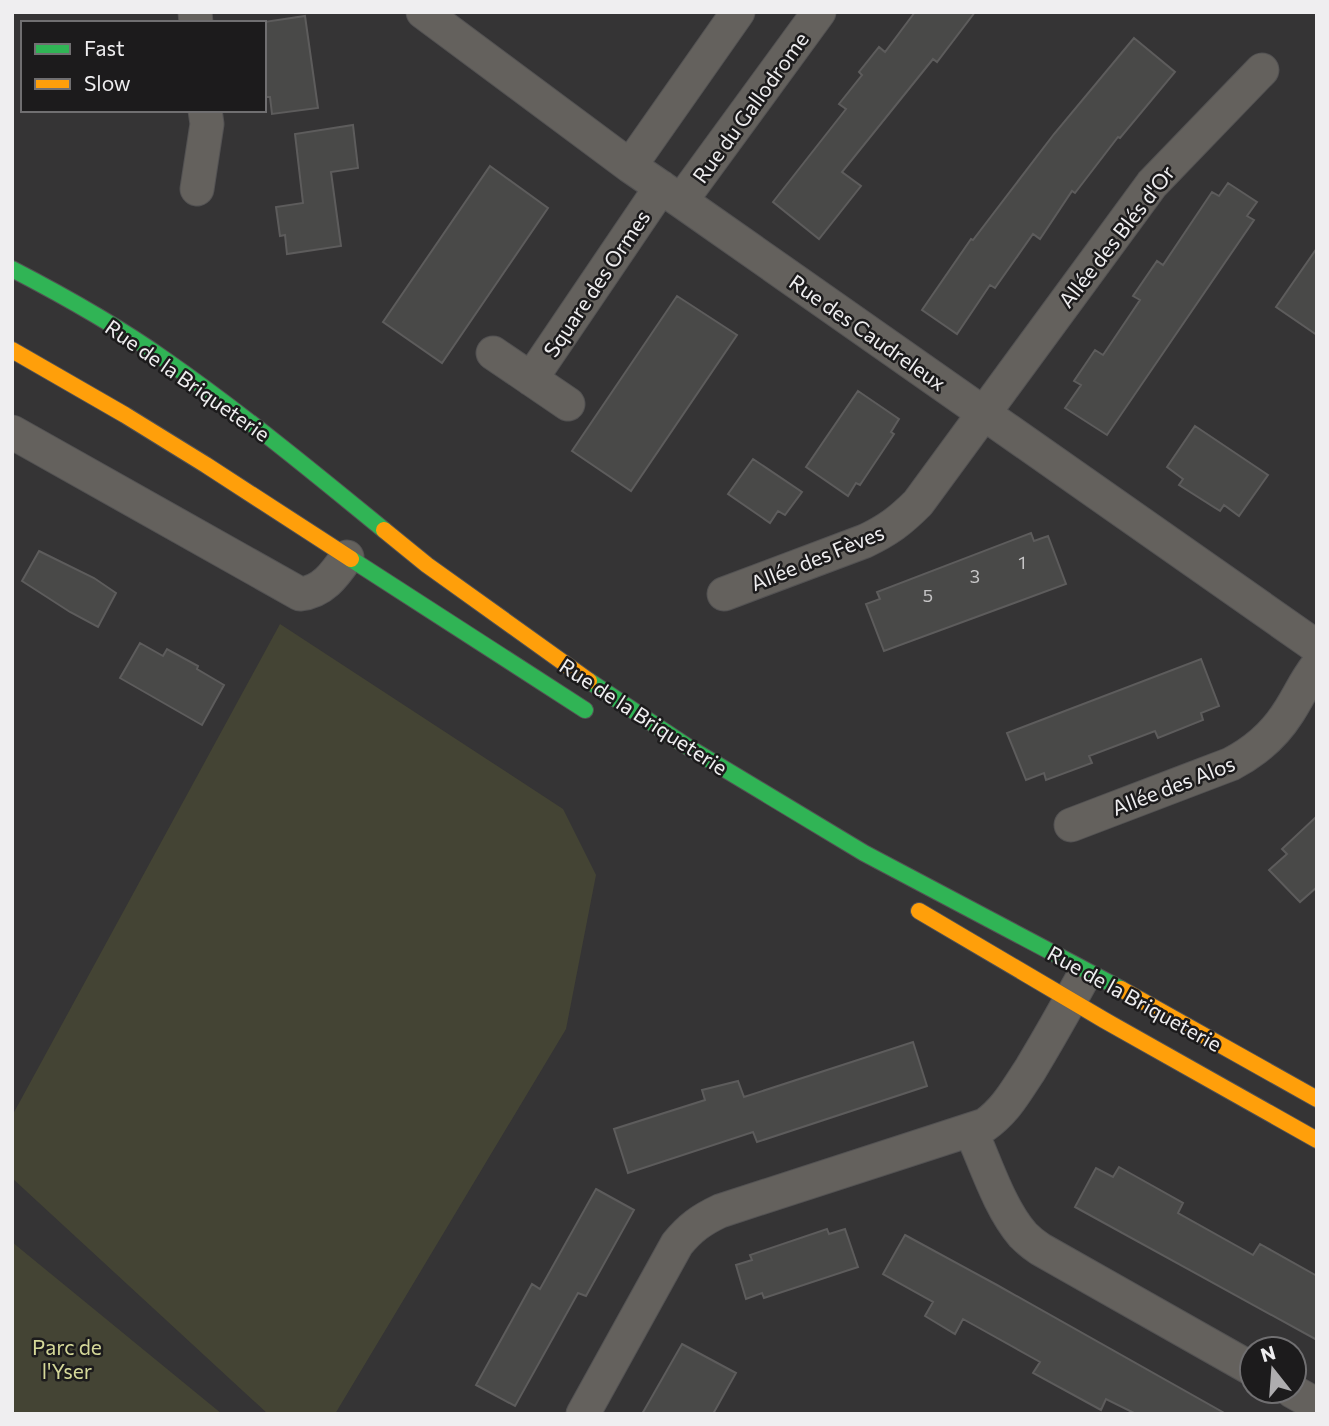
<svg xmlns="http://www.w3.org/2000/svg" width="1329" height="1426" font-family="Commissioner,sans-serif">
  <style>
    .green { fill: #444434 }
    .building { fill: #494948; stroke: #5d5c5c; stroke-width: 2 }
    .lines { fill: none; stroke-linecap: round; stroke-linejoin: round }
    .street-casing { stroke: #535253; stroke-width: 35 }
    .fast-casing { stroke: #535253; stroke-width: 18 }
    .slow-casing { stroke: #535253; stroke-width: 18 }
    .street { stroke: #64615d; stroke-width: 33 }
    .fast { stroke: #30b455; stroke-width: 16 }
    .slow { stroke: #ff9f0a; stroke-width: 16 }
    .labels { text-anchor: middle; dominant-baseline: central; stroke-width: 5; stroke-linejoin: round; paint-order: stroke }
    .number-label { font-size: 18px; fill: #c6c5c6 }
    .street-label { font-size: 21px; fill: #efeef0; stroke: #1c1b1c }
    .park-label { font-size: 21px; fill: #d5d899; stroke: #1c1b1c }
  </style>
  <rect width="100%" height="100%" fill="#353435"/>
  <path class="green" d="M280,624L563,809L596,875L566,1029L335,1414H268L12,1178V1116Z
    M12,1242L222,1414H12Z"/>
  <path class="building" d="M915,12H975L937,62L933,59L842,172L861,186L819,239L773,202L846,109L839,104L862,75L859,72L879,47L885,52Z
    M305,16L318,108L272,114L270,97H264V22Z
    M1134,38L1175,72L1120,138L1118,137L1075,193L1072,191L1040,239L1033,234L995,288L990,285L957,334L922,310L971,239L973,240L1054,134Z
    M353,125L358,168L331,172L341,246L287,254L285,235L280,236L276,207L303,203L295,134Z
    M490,166L548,208L442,363L383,322Z
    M1228,183L1257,202L1247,216L1254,220L1107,435L1065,408L1081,385L1074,381L1095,350L1103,355L1140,300L1133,296L1157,261L1163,265L1212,192L1219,196Z
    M1317,248V335L1276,307Z
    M677,296L737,335L631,491L572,451Z
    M858,391L899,419L891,432L894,434L860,485L856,483L848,496L806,467Z
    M1195,426L1268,475L1239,516L1224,505L1220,511L1179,485L1183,479L1167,467Z
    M753,459L802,492L785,515L778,511L770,523L728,494Z
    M1031,533L1034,541L1048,536L1066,584L884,651L866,604L880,599L877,592Z
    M39,551L94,578L116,593L98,627L70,612L22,581Z
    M140,643L163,656L167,649L198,666L197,669L224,685L202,725L120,678Z
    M1201,659L1219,706L1201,713L1203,720L1158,738L1155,731L1089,756L1092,763L1046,780L1044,773L1026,780L1007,733Z
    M1317,816V887L1300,902L1269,870L1287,854L1282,849Z
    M913,1042L927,1086L757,1142L753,1132L628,1173L614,1129L705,1100L702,1090L738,1081L744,1097Z
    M1119,1167L1183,1203L1178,1213L1253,1255L1260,1244L1317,1276V1340L1075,1207L1096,1168L1113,1177Z
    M596,1189L634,1210L586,1296L578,1293L515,1406L476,1385L532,1284L540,1289Z
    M827,1229L829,1234L845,1229L858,1267L764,1298L762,1293L746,1299L736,1265L752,1260L750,1255Z
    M905,1235L997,1285L1226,1414H1136L1106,1399L1101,1410L1033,1373L1040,1362L963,1319L955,1334L925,1316L933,1302L883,1274Z
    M682,1344L736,1373L713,1414H642Z"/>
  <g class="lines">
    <g class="street-casing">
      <path id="street" d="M195,12L196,23
        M423,12L630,166L681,201L1317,647
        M630,166L738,12
        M197,189L207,124L205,110
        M681,201L819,12
        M493,353L568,404
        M531,379L661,187
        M12,432L300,594C323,592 335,574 347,557
        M724,594L865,541C888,530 900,521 918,503L1152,184L1262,70
        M1071,825L1231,764C1254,752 1274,735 1288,713C1298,698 1305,681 1317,666
        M971,1131C986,1164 999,1207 1023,1235C1028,1240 1034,1245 1040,1249L1252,1369
        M1292,1391L1317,1405
        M583,1414L677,1244C690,1228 701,1220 720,1211L985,1125C1006,1110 1016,1091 1030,1070C1048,1040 1065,1010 1082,979"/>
    </g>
    <g class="fast-casing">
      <path id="fast" d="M12,269C64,296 116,325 164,359C240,412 312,471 384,530
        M351,559L585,710
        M589,681L688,747L864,853L1121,989"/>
    </g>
    <g class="slow-casing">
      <path id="slow" d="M12,350L125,415L206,465L351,559
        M384,530L427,565L589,681
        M919,911L1104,1020L1317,1140
        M1121,989L1317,1099"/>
    </g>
    <use href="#street" class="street"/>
    <use href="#fast" class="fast"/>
    <use href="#slow" class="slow"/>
  </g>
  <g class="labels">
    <g class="number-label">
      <text x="1022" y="562">1</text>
      <text x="975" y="576">3</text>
      <text x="928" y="595">5</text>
    </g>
    <g class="street-label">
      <text transform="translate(750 107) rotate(-54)">Rue du Gallodrome</text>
      <text transform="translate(1116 236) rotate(-52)">Allée des Blés d'Or</text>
      <text transform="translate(596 283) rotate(-56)">Square des Ormes</text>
      <text transform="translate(868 332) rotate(35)">Rue des Caudreleux</text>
      <text transform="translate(188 380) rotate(35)">Rue de la Briqueterie</text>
      <text transform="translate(817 557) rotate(-22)">Allée des Fèves</text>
      <text transform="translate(644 716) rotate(33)">Rue de la Briqueterie</text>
      <text transform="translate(1173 785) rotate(-21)">Allée des Alos</text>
      <text transform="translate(1135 998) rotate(29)">Rue de la Briqueterie</text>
    </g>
    <g class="park-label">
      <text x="67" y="1346">Parc de<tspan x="67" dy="24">l'Yser</tspan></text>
    </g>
  </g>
  <rect width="1329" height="1426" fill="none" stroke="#efeef0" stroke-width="28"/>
  <rect x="21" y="21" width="245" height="91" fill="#1c1b1c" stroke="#706f71" stroke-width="2"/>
  <rect x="35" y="44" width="35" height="10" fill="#30b455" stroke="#706f71" stroke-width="2"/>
  <text x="84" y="56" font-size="21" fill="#efeef0">Fast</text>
  <rect x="35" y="79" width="35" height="10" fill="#ff9f0a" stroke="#706f71" stroke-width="2"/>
  <text x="84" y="91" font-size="21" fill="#efeef0">Slow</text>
  <g transform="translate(1273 1370) rotate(343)"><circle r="33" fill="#1c1b1c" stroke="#706f71" stroke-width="2"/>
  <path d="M0-5L12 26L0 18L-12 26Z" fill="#aeadaf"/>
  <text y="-10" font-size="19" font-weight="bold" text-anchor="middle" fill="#efeef0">N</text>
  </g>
</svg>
